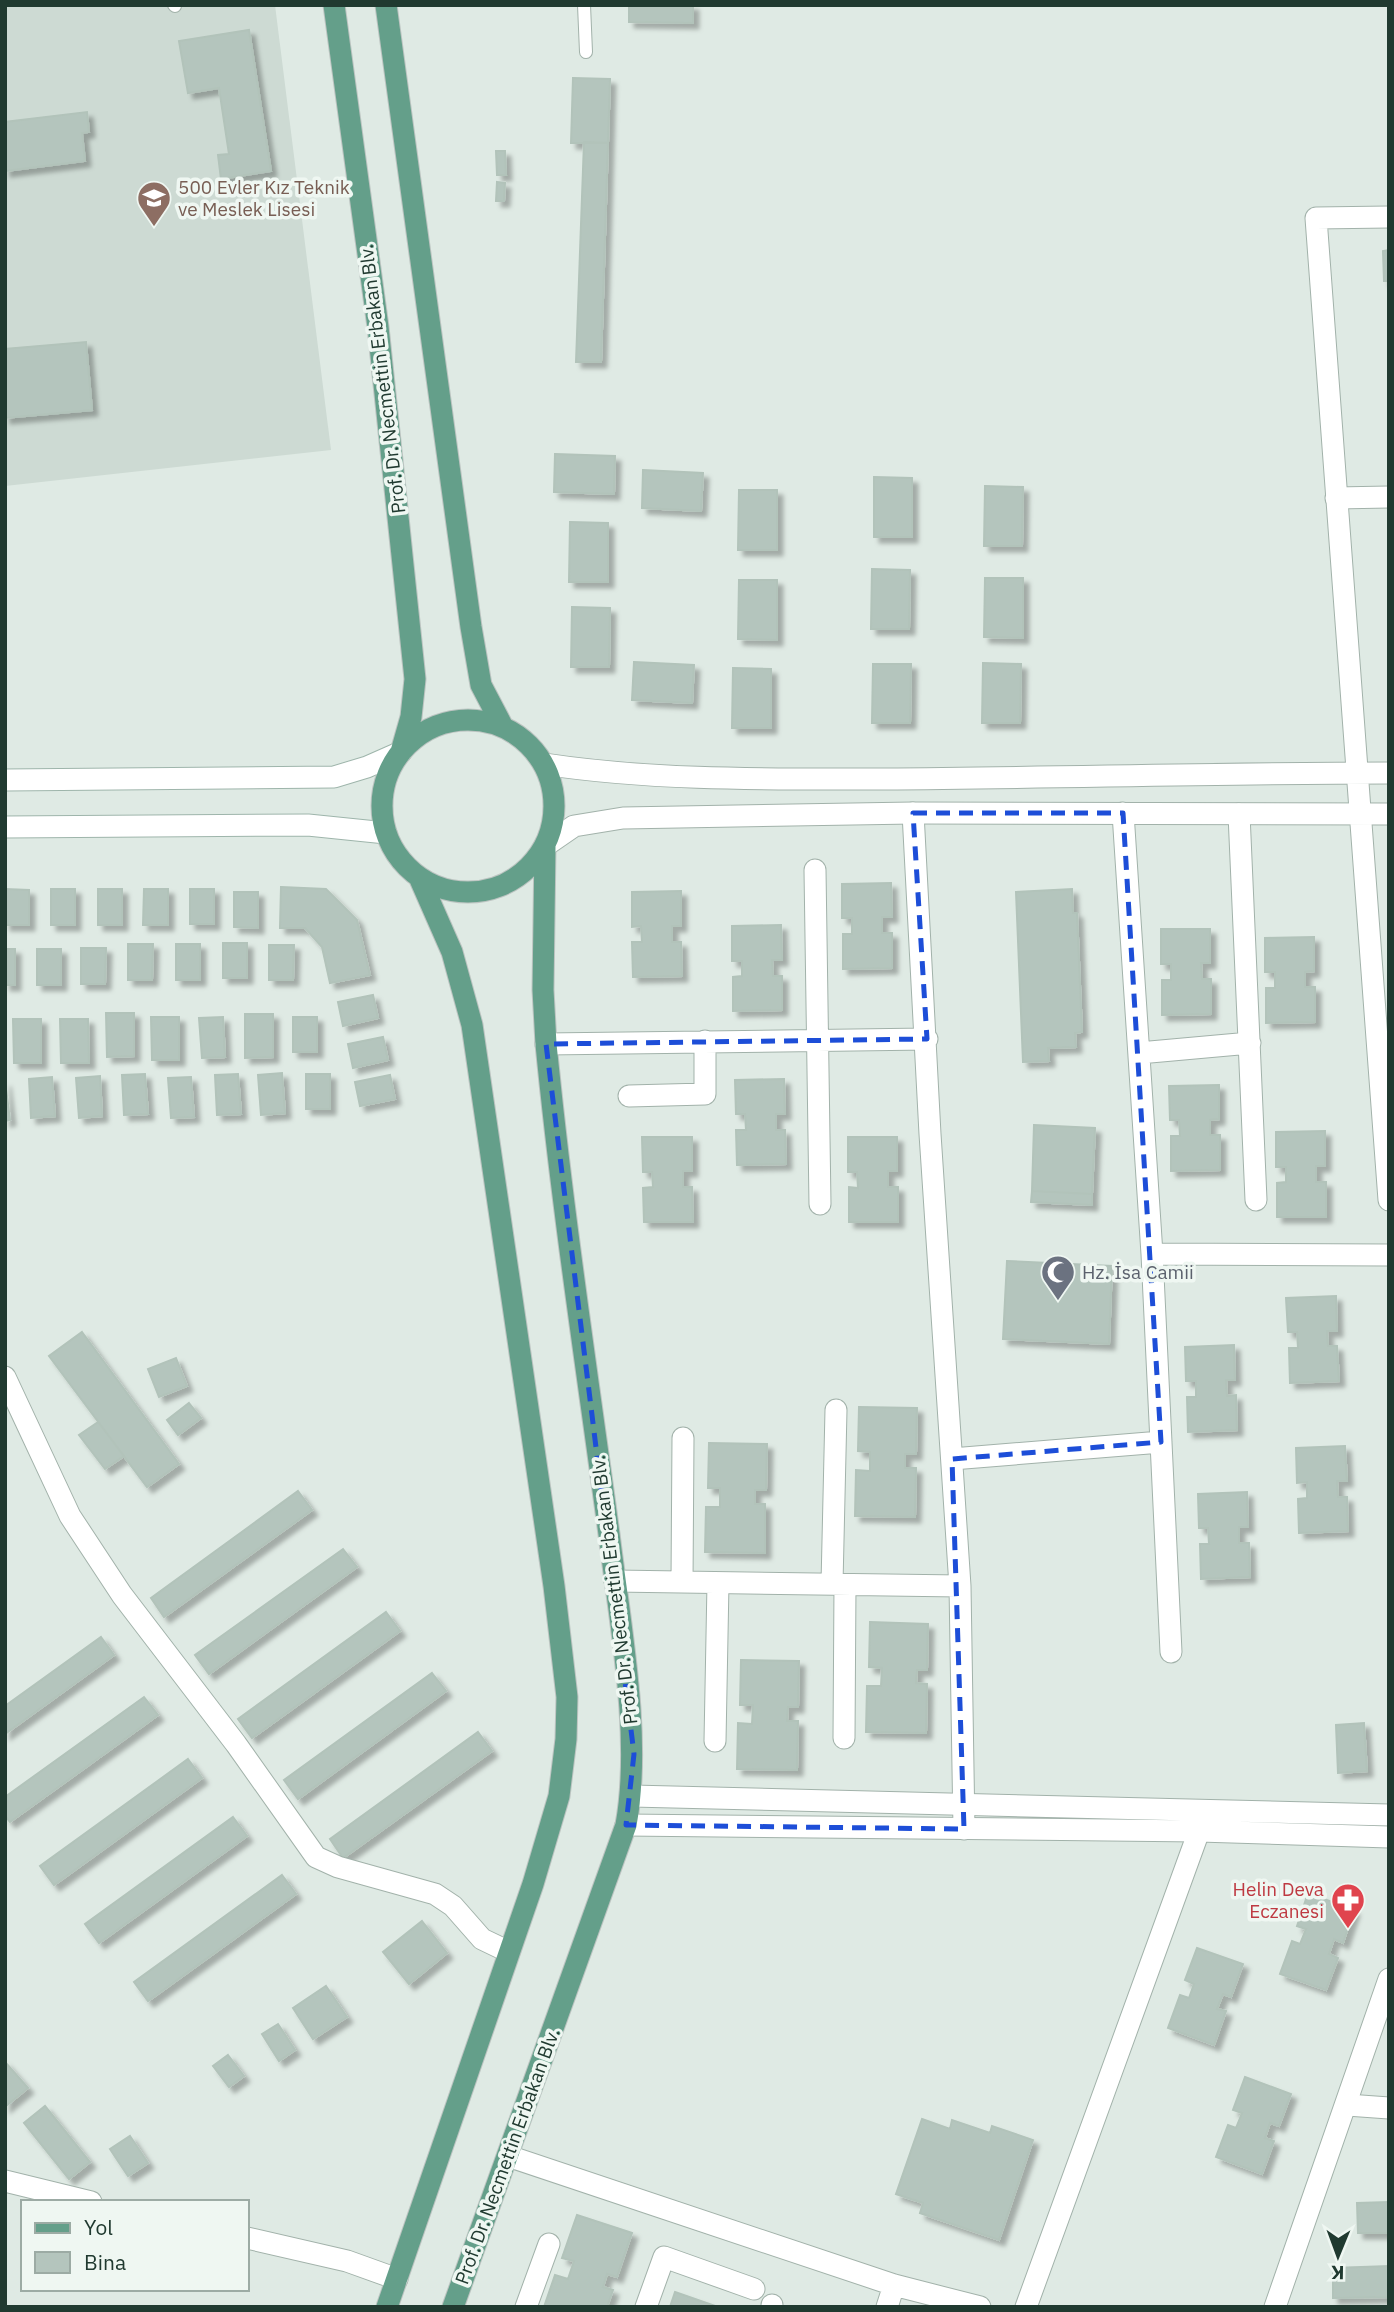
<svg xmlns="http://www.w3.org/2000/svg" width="1394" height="2312" font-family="'IBM Plex Sans',sans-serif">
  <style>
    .built { fill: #cddad3 }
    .building { fill: #b4c5bd; stroke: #b2c3ba; stroke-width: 2; filter: url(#shadow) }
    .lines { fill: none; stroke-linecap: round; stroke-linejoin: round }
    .service-casing { stroke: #a2b2aa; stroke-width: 14 }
    .minor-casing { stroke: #a2b2aa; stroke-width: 23 }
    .tertiary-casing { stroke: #a2b2aa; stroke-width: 23 }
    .secondary-casing { stroke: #9eb5ab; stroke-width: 23 }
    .primary-casing { stroke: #bcc4c1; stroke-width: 23 }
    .service { stroke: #fff; stroke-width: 12 }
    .minor { stroke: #fff; stroke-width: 21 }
    .tertiary { stroke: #fff; stroke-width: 21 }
    .secondary { stroke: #fff; stroke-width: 21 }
    .primary { stroke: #649f8a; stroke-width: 21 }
    .marked { fill: none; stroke: #1d4ed8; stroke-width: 5; stroke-dasharray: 14 9; stroke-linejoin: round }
    .labels { text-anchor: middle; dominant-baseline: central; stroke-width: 7; stroke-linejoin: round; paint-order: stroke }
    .education-label { font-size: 19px; fill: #785e54; stroke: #eff7f2; text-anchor: start }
    .street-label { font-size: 19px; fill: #203a30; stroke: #eff7f2 }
    .worship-label { font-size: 19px; fill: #5b616d; stroke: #eff7f2; text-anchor: start }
    .health-label { font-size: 19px; fill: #be3a42; stroke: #eff7f2; text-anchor: end }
  </style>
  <defs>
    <filter id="shadow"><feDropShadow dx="5.5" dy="5.5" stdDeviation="2" flood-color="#0004"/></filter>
  </defs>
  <rect width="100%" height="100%" fill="#dfeae4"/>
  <path class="built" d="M5,5H275L331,450L5,486Z"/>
  <path class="building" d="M629,5H693V23L629,22Z
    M249,30L271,171L221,179L218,155L229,154L219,88L188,93L179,41Z
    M573,78L610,79L608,143H571Z
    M87,112L89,132L82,133L85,161L5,171V122Z
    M584,142L608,143L601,362H576Z
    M496,151H505L506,175H497Z
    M497,182L505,183L504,201H496Z
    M1389,250V281H1384L1383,251Z
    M86,342L92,410L5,418V349Z
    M555,454L615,456L614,494L554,492Z
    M643,470L703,473L701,511L642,508Z
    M874,477L912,478V537H874Z
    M985,486L1023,487L1022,546H984Z
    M739,490H777V550H738Z
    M570,522L608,523V582H569Z
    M872,569L910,570L909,629H871Z
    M985,578H1023V638L984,637Z
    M739,580H777V640L738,639Z
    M572,607L610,608L609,667H571Z
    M634,662L694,665L692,703L632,700Z
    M983,663L1021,664L1020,723H982Z
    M873,664H911L910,723H872Z
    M733,668L771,669V728H732Z
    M891,883L892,917H882V933H892V968L843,969V934H852V918H842V884Z
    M281,887L326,889L357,920L370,975L330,983L322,947L305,928H280Z
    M5,889L29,890V925H5Z
    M51,889H75V925H51Z
    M98,889H122V925H98Z
    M144,889H168V925H143Z
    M190,889H214V924H190Z
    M1072,889L1073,913H1077L1082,1032L1075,1033L1076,1047L1048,1048L1049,1061L1023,1062L1016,892Z
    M681,891V926H672V942H681L682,976L633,977L632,942H642L641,926L632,927V892Z
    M234,892H258V928L234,927Z
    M781,925L782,960H772L773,976H782V1010L733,1011V977L742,976V961H732V926Z
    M1161,929H1210V963H1201L1202,979H1211V1014L1162,1015V980H1171V964H1161Z
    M1314,937V971L1305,972V987H1315V1022L1266,1023V988H1275V972H1265V938Z
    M223,943H247V978H223Z
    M128,944H153L152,980H128Z
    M176,944H200V980H176Z
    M269,945H294L293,980H269Z
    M81,948H106L105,984H81Z
    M5,949H15V985H5Z
    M37,949H61V985H37Z
    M373,995L378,1018L343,1026L338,1002Z
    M106,1013H134V1056L107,1057Z
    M245,1014H273V1057L245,1058Z
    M151,1017H179V1060H152Z
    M223,1017L225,1057L202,1058L199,1018Z
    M293,1017H317V1052H293Z
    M13,1019H41V1063H14Z
    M60,1019H88L89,1063H61Z
    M383,1037L388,1060L353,1068L348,1044Z
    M282,1073L285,1113L261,1115L258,1075Z
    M145,1074L148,1114L124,1115L122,1075Z
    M238,1074L241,1114L217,1115L215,1075Z
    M306,1074H330V1109H306Z
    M390,1075L395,1099L360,1106L355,1082Z
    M100,1076L102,1116L79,1118L76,1078Z
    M52,1077L55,1116L31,1118L29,1079Z
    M191,1077L194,1117L171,1118L168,1078Z
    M784,1079L785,1114H776V1130H785L786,1164L737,1165L736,1130H746L745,1114H736L735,1080Z
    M5,1081L10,1120L5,1121Z
    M1219,1085V1119L1210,1120V1135H1220V1170L1171,1171V1136H1180L1179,1120H1170L1169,1086Z
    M1034,1125L1095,1128L1092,1194L1032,1191Z
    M1325,1131V1166H1316V1182H1326V1217H1277V1183L1286,1182V1167H1276V1132Z
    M642,1137H692V1171H683V1187H692L693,1222H644L643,1188L653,1187L652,1172H643Z
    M848,1137H897V1171H888V1187H898V1222H849V1187L858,1188L857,1172H848Z
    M1032,1191L1092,1194V1205L1031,1202Z
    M1007,1261L1112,1266L1109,1344L1003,1339Z
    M1336,1296L1337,1331H1327L1328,1346H1337L1339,1381L1290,1383L1289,1348H1298L1297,1332H1288L1286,1298Z
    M82,1332L179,1464L147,1487L49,1356Z
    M1234,1345L1235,1380H1226L1227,1396L1236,1395L1237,1430L1188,1432L1187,1397H1196V1381H1186L1185,1347Z
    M176,1358L187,1386L159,1397L148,1369Z
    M189,1403L201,1418L178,1435L167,1420Z
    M859,1407L917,1408L916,1454H905V1468H916L915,1517L855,1516L856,1470L870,1471V1452L858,1451Z
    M98,1422L124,1456L105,1469L79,1435Z
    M709,1443L767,1444L766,1490H755V1504H765V1553L705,1552L706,1507H720V1488H708Z
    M1345,1446L1347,1481H1337L1338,1497H1347L1348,1531L1299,1533L1298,1499L1307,1498V1482L1297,1483L1296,1448Z
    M298,1491L312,1510L164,1617L151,1598Z
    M1247,1492L1248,1527H1239V1543H1249L1250,1577L1201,1579L1200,1544H1209L1208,1528H1199L1198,1494Z
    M343,1549L357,1567L209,1674L195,1655Z
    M386,1612L400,1631L252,1738L238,1719Z
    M870,1622L928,1624L927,1670H917L916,1683L927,1684L926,1733L866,1732L867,1686H881L882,1668L869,1667Z
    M101,1637L114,1655L5,1734V1706Z
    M741,1660L799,1661L798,1707H788L787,1721H798L797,1770L737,1769L738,1723L752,1724L753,1705H740Z
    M432,1673L446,1691L298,1799L284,1780Z
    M144,1697L158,1715L10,1822L5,1816V1797Z
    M1364,1723L1367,1771L1338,1773L1336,1725Z
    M478,1732L492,1751L343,1858L330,1839Z
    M188,1759L202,1778L54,1885L40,1866Z
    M233,1817L247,1836L99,1943L85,1924Z
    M282,1875L296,1894L148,2001L134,1982Z
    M1308,1893L1354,1910L1343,1943L1334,1939L1329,1954L1338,1958L1326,1990L1280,1974L1292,1941L1300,1944L1306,1929L1297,1926Z
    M422,1921L447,1953L409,1984L383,1952Z
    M1197,1948L1243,1964L1231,1997L1223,1994L1217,2009L1226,2011L1214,2045L1168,2028L1180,1995L1189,1998L1194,1984L1185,1980Z
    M326,1986L347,2017L313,2039L293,2008Z
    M278,2024L295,2050L279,2061L262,2034Z
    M228,2055L244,2076L229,2087L213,2066Z
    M5,2062L28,2088L5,2107Z
    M1245,2077L1291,2094L1279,2126L1270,2123L1265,2138L1274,2141L1262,2174L1216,2157L1228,2125L1236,2128L1242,2113L1233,2110Z
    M45,2106L90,2162L69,2179L24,2123Z
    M922,2119L950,2129L952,2120L990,2133L992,2126L1033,2140L999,2240L920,2213L923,2203L896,2194Z
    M130,2136L148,2163L128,2176L110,2149Z
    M1389,2202V2233H1358L1357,2203Z
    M577,2215L632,2233L617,2277L607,2274L603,2287L613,2290L607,2307H544L555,2275L568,2279L574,2261L562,2258Z
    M1389,2266V2297L1333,2298V2268Z
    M675,2292L718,2307H670Z"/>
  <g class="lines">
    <g class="service-casing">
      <path id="service" d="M174,5L175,6
        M584,5L586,52"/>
    </g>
    <g class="minor-casing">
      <path id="minor" d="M1336,498L1389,497
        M913,813L930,1134L960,1586L964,1829
        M1123,813L1152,1254L1171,1652
        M1239,814L1256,1200
        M815,870L820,1204
        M546,1044L927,1039
        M1139,1053L1250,1043
        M629,1096L705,1094V1041
        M1152,1254L1389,1255
        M5,1377L70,1516L122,1595L236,1744L316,1857L338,1867L435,1894L453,1906L482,1939L509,1952
        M952,1459L1161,1442
        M615,1581L960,1586
        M682,1582L683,1438
        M832,1584L836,1410
        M844,1738L845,1585
        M715,1741L718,1583
        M1347,2105L1389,2108
        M508,2156L894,2285L980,2307
        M5,2181L91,2202
        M247,2238L347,2261L397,2279
        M526,2307L549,2244
        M646,2307L664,2257L754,2289
        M772,2307V2305
        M887,2307L894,2285
        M1026,2307L1199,1831"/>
    </g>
    <g class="tertiary-casing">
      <path id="tertiary" d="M1389,217L1316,218L1389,1200
        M544,764C656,781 771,779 884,779C1052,778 1220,773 1389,773
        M545,846L574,826L623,818L913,813L1389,814
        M632,1796L1389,1815
        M626,1825L1199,1831L1389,1837
        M1275,2307L1389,1979"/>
    </g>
    <g class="secondary-casing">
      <path id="secondary" d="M5,780L334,777L367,767L401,752
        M5,827L308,825L386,833"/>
    </g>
    <g class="primary-casing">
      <path id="primary" d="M334,5L378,327L415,679L411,717L401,752
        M386,5L471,627L481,685L503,727
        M382 806a86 86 0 1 1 172 0a86 86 0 1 1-172 0Z
        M387,2307L533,1884L559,1796L566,1739L567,1697L554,1586L472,1025L452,952L419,877
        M453,2307L626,1825C642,1737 620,1624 609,1534C587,1371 562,1208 546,1044L543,990L545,846"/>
    </g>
    <use href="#service" class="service"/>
    <use href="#minor" class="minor"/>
    <use href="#tertiary" class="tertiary"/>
    <use href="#secondary" class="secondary"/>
    <use href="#primary" class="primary"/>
  </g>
  <path class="marked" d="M913,813H1123L1161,1442L952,1459L964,1829L626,1825L634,1754L546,1044L927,1039Z"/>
  <defs>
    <g id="school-pin" transform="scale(1.75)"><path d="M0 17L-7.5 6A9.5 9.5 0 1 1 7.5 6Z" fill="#8d6e63" stroke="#eff7f2"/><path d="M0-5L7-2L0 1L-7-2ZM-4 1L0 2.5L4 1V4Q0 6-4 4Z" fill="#fff"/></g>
    <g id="mosque-pin" transform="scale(1.75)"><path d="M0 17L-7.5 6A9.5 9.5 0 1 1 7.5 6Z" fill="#6b7280" stroke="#eff7f2"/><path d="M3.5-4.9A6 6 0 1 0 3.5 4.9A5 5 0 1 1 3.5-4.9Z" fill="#fff"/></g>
    <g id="pharmacy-pin" transform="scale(1.75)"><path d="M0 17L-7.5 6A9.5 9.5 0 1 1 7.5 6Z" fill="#e0444e" stroke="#eff7f2"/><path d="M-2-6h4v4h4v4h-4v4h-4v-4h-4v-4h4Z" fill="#fff"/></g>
  </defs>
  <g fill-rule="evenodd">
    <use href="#school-pin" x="154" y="198"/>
    <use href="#mosque-pin" x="1058" y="1272"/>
    <use href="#pharmacy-pin" x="1348" y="1900"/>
  </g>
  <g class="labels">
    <g class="education-label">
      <text x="178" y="187">500 Evler Kız Teknik<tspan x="178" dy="22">ve Meslek Lisesi</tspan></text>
    </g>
    <g class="street-label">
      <text transform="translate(382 379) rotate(-97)">Prof. Dr. Necmettin Erbakan Blv.</text>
      <text transform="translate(614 1590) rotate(-97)">Prof. Dr. Necmettin Erbakan Blv.</text>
      <text transform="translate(507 2156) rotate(-70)">Prof. Dr. Necmettin Erbakan Blv.</text>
    </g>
    <g class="worship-label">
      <text x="1082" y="1272">Hz. İsa Camii</text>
    </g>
    <g class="health-label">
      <text x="1324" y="1889">Helin Deva<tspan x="1324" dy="22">Eczanesi</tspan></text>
    </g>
  </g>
  <rect width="1394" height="2312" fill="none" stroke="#203a30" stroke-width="14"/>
  <rect x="21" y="2200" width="228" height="91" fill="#eff7f2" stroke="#9caba4" stroke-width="2"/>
  <rect x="35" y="2223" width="35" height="10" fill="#649f8a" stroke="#9caba4" stroke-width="2"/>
  <text x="84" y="2235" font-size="21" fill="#203a30">Yol</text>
  <rect x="35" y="2252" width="35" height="21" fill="#b4c5bd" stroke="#9caba4" stroke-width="2"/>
  <text x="84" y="2270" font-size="21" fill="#203a30">Bina</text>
  <g transform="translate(1338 2256) rotate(181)" stroke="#eff7f2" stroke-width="5" paint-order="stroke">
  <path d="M0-5L12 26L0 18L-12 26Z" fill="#203a30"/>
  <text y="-10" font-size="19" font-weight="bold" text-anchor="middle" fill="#203a30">K</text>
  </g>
</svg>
